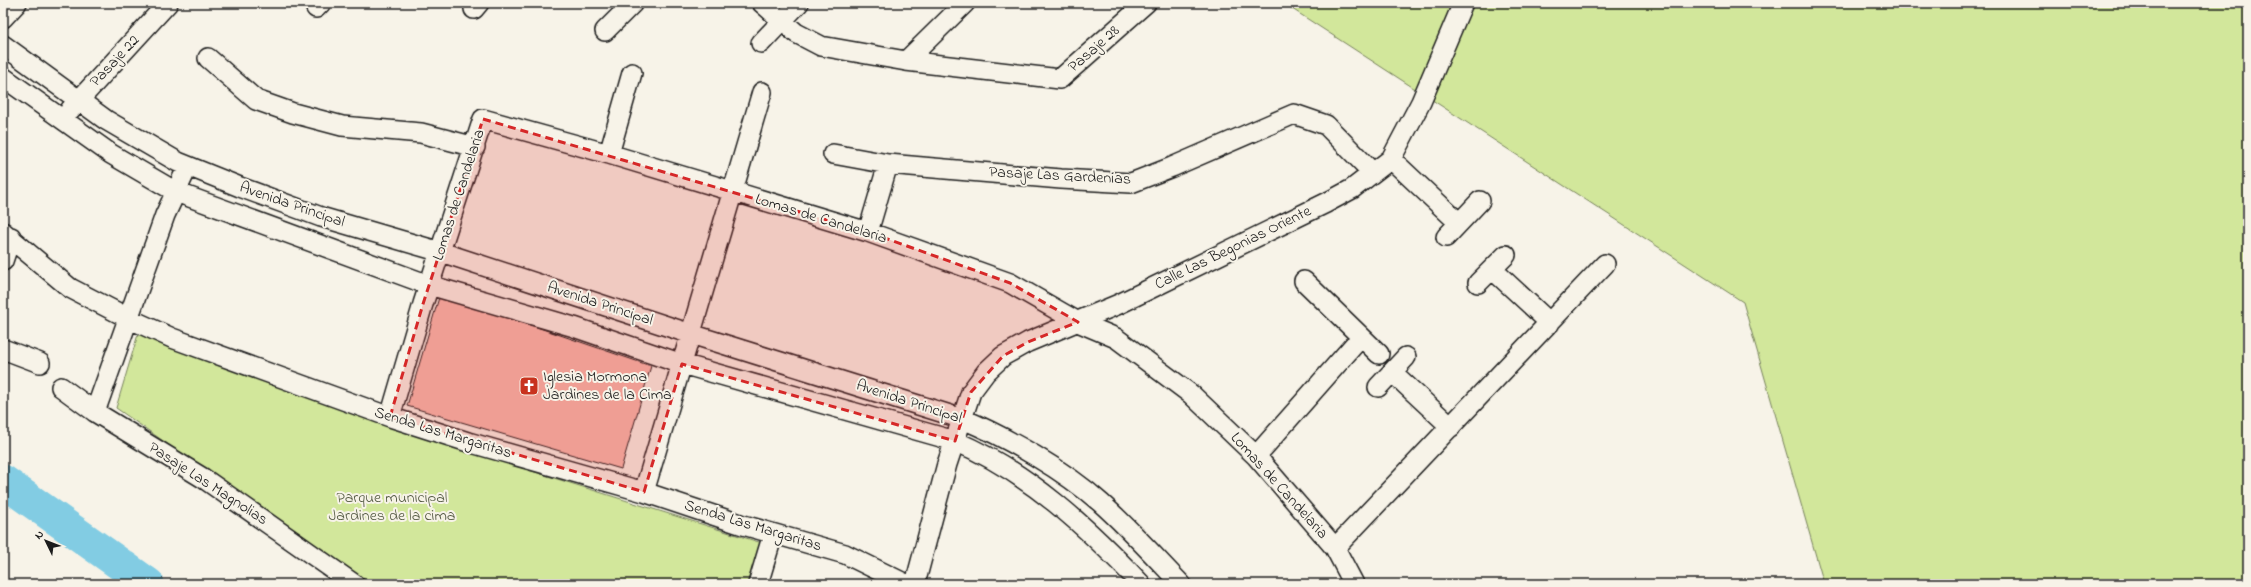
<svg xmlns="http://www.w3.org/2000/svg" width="2251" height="587" font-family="'Indie Flower',sans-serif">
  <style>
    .green { fill: #d2e79b; stroke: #77825c }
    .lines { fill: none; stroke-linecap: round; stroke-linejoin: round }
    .river { stroke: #82cce3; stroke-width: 33 }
    .building { fill: #f6bcb0; stroke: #1c1c1c }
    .minor-casing { stroke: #1c1c1c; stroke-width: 22 }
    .minor { stroke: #f7f3e8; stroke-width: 19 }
    .marked { fill: #d62828; fill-opacity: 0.2; stroke: #d62828; stroke-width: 3; stroke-dasharray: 8 5; stroke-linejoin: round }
    .labels { text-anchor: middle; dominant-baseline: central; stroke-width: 4; stroke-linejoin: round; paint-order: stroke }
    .street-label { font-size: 16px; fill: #1c1c1c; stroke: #f7f3e8 }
    .poi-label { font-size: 16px; fill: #1c1c1c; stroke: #f7f3e8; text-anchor: start }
    .park-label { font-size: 16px; fill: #535942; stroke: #f7f3e8 }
  </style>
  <rect width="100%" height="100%" fill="#f7f3e8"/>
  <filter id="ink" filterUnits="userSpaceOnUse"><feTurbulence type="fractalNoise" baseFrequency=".025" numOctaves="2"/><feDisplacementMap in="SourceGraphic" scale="8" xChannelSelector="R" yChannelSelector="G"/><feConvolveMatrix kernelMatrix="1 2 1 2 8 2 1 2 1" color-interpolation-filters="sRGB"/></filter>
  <g filter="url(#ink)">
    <path class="green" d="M1283,3H2248V584H1824L1743,302Z
      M139,331L375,422L762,543L750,584H374L348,570L116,408Z"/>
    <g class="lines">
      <path class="river" d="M3,481L148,584"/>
    </g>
    <path class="building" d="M440,294L651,366L621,469L407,406Z"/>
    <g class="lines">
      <g class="minor-casing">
        <path id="minor" d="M762,3L796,33L821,46L906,61L1060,79L1146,3
          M316,8L321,3
          M474,9L479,3
          M3,18L17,3
          M605,31L633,3
          M761,43L799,3
          M3,45L106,120L178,162L240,187L321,217L441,252L691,334L963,419C1008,438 1064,470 1101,503C1129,528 1155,557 1181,584
          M208,58L256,100L293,113L342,126L421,133L475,147
          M906,61L965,3
          M3,77L111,154L176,192L429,285L574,327L682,364L955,441C1028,472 1087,527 1141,584
          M70,110L168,3
          M609,154L632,73
          M833,154L888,164L1061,179L1131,183L1172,167L1294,114L1326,125L1373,173
          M1391,159L1459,223
          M3,232L70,288L130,319L172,338L390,417L468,442L644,492L740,524L845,554L906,584
          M868,232L888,164
          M1446,237L1480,201
          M3,261L11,237
          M1492,269L1550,323
          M1304,281L1379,354
          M1478,283L1506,255
          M3,349L40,363
          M1392,372L1451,427
          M61,387L95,412L203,478L354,584
          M1378,387L1406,357
          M95,412L165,215L188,166
          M390,417L423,304L483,119L609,154L868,232L1010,283L1078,322L1116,338L1192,395L1256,456L1335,548L1354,584
          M1256,456L1361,337
          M644,492L762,92
          M1335,548L1605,264
          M758,584L773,534
          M915,584L947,464L971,392L986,372L1003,356L1028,342L1119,304L1326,203L1352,189L1391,159L1421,102L1463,3"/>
      </g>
      <use href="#minor" class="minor"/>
    </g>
  </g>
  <path class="marked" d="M483,119L868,232L1010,283L1078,322L1028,342L1003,356L971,392L955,441L682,364L644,492L390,417L423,304Z"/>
  <defs>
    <g id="church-square" transform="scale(1)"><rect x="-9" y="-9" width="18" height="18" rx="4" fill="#c8321e" stroke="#f7f3e8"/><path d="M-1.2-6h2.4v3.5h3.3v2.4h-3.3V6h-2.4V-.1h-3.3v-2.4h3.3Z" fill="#fff"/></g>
  </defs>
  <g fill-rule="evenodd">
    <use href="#church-square" x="529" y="386"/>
  </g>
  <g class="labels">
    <g class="street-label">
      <text transform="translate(1094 49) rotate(-41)">Pasaje 28</text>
      <text transform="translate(115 61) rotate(-47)">Pasaje 22</text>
      <text transform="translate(1060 176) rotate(3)">Pasaje Las Gardenias</text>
      <text transform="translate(459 195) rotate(-72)">Lomas de Candelaria</text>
      <text transform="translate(292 205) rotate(19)">Avenida Principal</text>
      <text transform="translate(821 219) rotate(17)">Lomas de Candelaria</text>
      <text transform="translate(1233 248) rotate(-26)">Calle Las Begonias Oriente</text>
      <text transform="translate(600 304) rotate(18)">Avenida Principal</text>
      <text transform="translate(909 402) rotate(18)">Avenida Principal</text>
      <text transform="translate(443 433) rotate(17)">Senda Las Margaritas</text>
      <text transform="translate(208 484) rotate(33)">Pasaje Las Magnolias</text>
      <text transform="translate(1279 486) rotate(48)">Lomas de Candelaria</text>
      <text transform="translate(753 526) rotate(17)">Senda Las Margaritas</text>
    </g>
    <g class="poi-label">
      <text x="543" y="377">Iglesia Mormona<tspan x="543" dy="18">Jardines de la Cima</tspan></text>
    </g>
    <g class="park-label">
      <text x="392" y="498">Parque municipal<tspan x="392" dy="18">Jardines de la cima</tspan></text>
    </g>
  </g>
  <rect width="2251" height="587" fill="none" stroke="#f7f3e8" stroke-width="16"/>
  <rect x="8" y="8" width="2235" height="571" fill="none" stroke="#1c1c1c" stroke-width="1.5" filter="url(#ink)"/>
  <g transform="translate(46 541) rotate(313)" stroke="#f7f3e8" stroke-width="3" paint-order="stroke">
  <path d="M0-3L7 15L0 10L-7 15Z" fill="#1c1c1c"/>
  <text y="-6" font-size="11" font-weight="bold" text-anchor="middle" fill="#1c1c1c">N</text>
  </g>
</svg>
